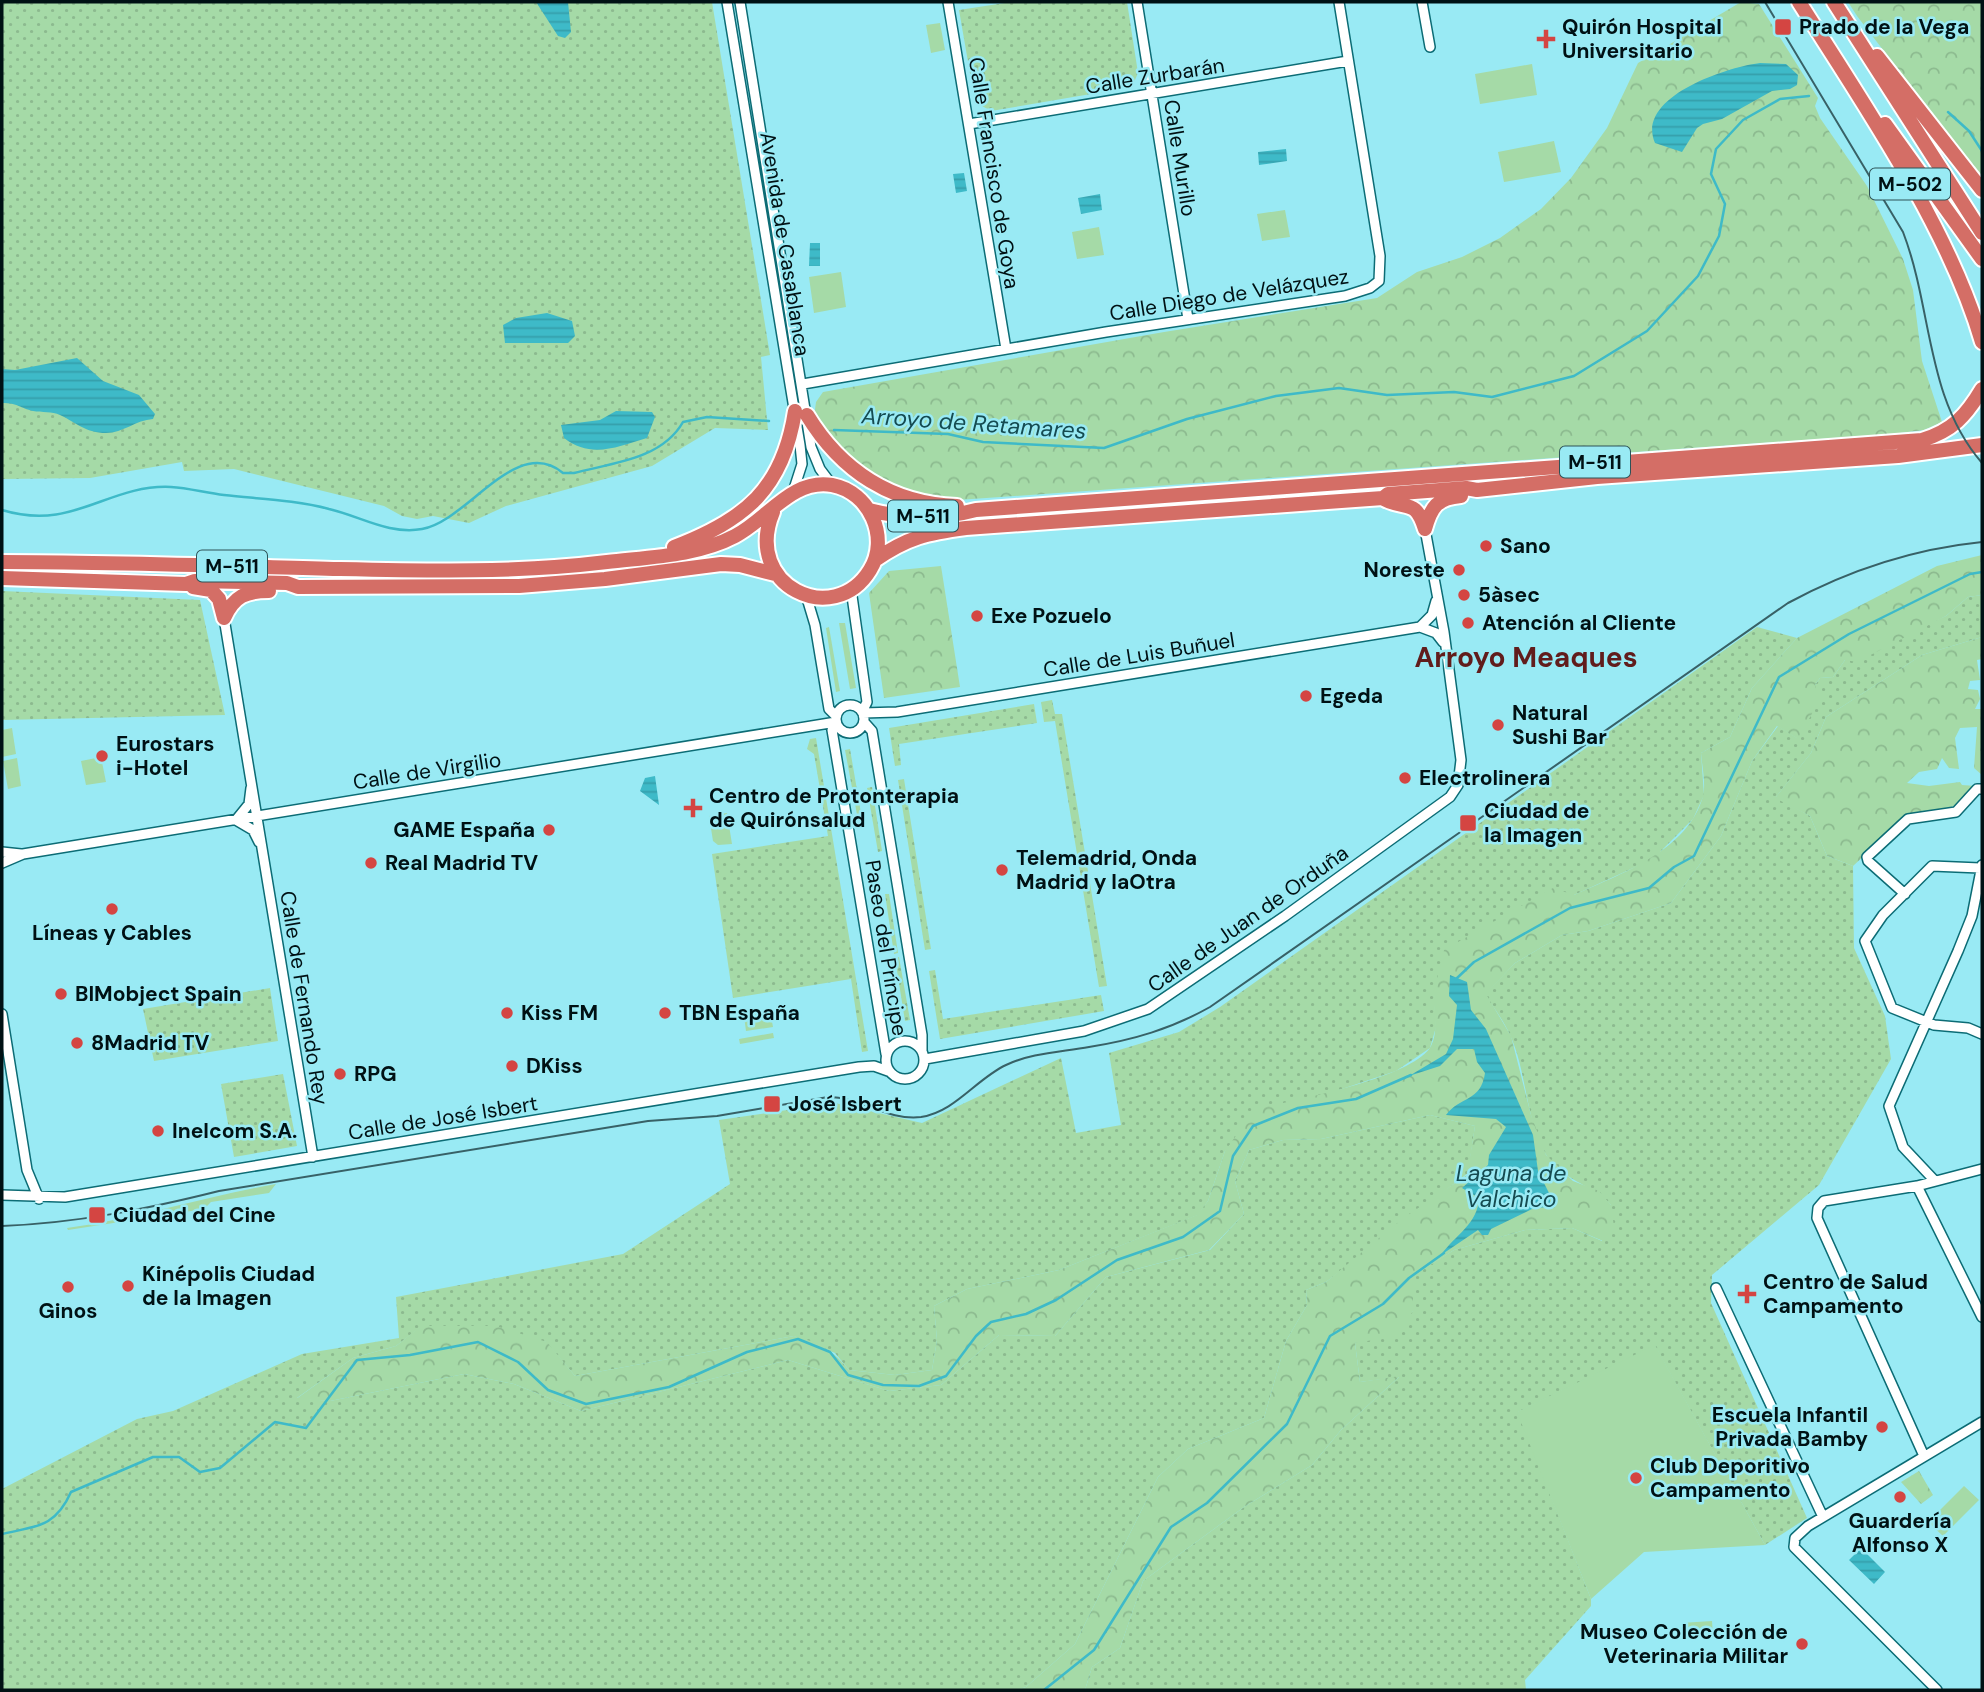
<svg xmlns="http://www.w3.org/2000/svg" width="1984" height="1692" font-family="'DM Sans',sans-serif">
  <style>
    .grass { fill: url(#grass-dots) }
    .forest { fill: url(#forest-crowns) }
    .garden { fill: #a5daa7 }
    .water { fill: url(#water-rules) }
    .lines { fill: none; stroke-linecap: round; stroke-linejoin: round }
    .stream { stroke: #3ebac8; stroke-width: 2.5 }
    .minor-casing { stroke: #0c6c75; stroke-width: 12 }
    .highway-casing { stroke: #fff; stroke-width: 18 }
    .minor { stroke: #fff; stroke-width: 9 }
    .highway { stroke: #d46e66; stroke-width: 14 }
    .tram { stroke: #386166; stroke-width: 2 }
    .poi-dot { fill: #d44542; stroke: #99eaf4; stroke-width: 2.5 }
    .labels { text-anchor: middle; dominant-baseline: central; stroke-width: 5; stroke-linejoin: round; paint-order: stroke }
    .shield { fill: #99eaf4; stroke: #2e5257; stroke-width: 2 }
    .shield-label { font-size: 19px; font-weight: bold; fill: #001114 }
    .poi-label { font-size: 21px; font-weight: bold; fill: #001114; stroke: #99eaf4; text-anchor: start }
    .street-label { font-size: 21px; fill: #001114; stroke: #99eaf4 }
    .water-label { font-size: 23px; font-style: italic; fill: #154b51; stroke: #99eaf4 }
    .district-label { font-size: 28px; font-weight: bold; fill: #611c1b; stroke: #99eaf4 }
  </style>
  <defs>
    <pattern id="grass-dots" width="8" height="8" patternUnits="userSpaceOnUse" patternTransform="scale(1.75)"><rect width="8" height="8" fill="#a5daa7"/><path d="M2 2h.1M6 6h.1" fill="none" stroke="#8cba8f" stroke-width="1.8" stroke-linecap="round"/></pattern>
    <pattern id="forest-crowns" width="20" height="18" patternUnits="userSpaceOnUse" patternTransform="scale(1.75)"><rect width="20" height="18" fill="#a5daa7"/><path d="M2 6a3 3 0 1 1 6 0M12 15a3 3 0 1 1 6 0" fill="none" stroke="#8cba8f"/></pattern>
    <pattern id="water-rules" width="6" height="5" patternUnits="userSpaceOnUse" patternTransform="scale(1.75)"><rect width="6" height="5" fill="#3ebac8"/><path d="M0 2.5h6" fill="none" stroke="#359fab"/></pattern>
  </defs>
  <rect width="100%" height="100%" fill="#99eaf4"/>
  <path class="grass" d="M2,2H712L770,355L761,357L768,430L715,428L652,466L506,506L469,523L433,516L417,519L402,516L384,506L234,469L184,471L182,462L90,478L2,479Z
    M1011,2H1127L1138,73L1132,87L991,111L975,102L959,10Z
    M2,591L200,600L225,715L2,720Z
    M1982,595V637L1922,655L1826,717L1811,753L1776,797L1810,816L1827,856L1853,866L1854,948L1885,1016L1891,1059L1819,1185L1712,1275L1711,1303L1807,1518L1765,1545L1655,1346L1518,1412L1591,1599V1606L1525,1680L1526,1690H1085L1092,1667L1120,1648L1143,1581L1244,1507L1312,1465L1341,1430L1399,1377L1360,1382L1355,1343L1413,1311L1412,1276L1454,1250L1525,1230L1572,1228L1602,1241L1611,1205C1592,1184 1560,1180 1545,1153C1525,1117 1527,1072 1510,1035C1504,1021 1493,1007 1485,994L1515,963L1562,935L1588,931L1671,903L1721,836L1752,761L1778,726L1797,738L1815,685L1820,678L1833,677L1845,660L1946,616L1968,597Z
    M1757,627L1797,638L1752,688L1730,737L1701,753L1704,795L1693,819L1653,859L1574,895L1434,997L1436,1027L1430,1048L1396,1071L1339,1090L1225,1151L1208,1201L1198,1215L1059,1270L967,1289L934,1306L937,1340L932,1370L895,1375L849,1370L835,1353L794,1336L575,1376L546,1342L422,1326L396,1346L353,1358L297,1398L330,1401L464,1374L514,1384L581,1411L788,1360L889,1391L941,1385L999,1335L1055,1336L1106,1277L1210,1250L1244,1214L1235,1181L1249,1150L1283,1140L1321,1139L1430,1115L1475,1126L1468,1173L1326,1282L1306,1290L1307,1305L1286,1341L1264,1418L1188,1449L1158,1477L1075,1644L1026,1687L1017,1690H2V1489L137,1419L173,1411L302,1354L399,1338L396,1297L623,1254L730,1184L719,1120L835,1103L922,1123L1061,1058L1076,1133L1121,1125L1109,1053L1179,1032L1220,1007Z
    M1052,700L1055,714H1062L1107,986L1099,987L1055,721L1044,722L1041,702Z
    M1034,704L1037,723L899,744L901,765L895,766L889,728Z
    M816,738L868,1051L862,1052L851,979L733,998L712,854L828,836L814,754L807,749L810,739Z
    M850,749L862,819L858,820L845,750Z
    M904,779L931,949L925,950L898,780Z
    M872,787L882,851L878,852L867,788Z
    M885,894H889L898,953L894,954Z
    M899,957L910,1020L905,1021L895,958Z
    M935,970L943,1019L1101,995L1104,1011L940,1039L929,971Z
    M270,988L278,1041L154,1061L143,1009Z
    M283,1074L297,1146L234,1157L221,1084Z"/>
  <path class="forest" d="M1741,2L1759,4L1818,98L1815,106L1820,118L1867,186L1903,259L1913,290L1922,361L1942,422L1924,430L1891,434L944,501L904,493L858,468L814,417L816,402L823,392L1164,332L1377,298L1417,272L1462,257L1500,238L1541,209L1571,178L1607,128L1638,63Z
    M1848,2H1982V179L1857,16Z
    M1982,555V595L1968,597L1946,616L1857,662L1845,660L1833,677L1820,678L1815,685L1820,699L1798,739L1777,726L1752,761L1721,836L1671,903L1588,931L1562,935L1515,963L1486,994L1511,1036L1531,1115L1546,1155L1573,1181L1599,1191L1611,1205L1614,1227L1603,1241L1572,1228L1525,1230L1454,1250L1413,1276V1311L1397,1336L1355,1343L1360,1382L1400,1376L1341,1430L1312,1465L1244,1507L1143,1581L1120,1648L1092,1667L1085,1690H1017L1026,1687L1075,1644L1158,1477L1188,1449L1264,1418L1286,1341L1307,1305L1306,1290L1326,1282L1402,1219L1467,1175L1475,1126L1430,1115L1321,1139L1283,1140L1249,1150L1235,1181L1244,1214L1209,1250L1106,1277L1055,1336L999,1335L941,1385L889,1391L788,1360L581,1411L514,1384L464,1374L330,1401L296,1399L353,1358L396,1346L421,1326H496L547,1342L575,1376L794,1336C818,1342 833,1350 849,1370L895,1375L932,1370L937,1340L934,1306L967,1289L1059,1270L1197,1215L1208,1201L1225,1151L1255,1109C1291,1101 1414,1078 1431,1046C1439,1030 1433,1014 1434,998C1435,982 1441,965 1444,950L1553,888L1574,895C1620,874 1688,851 1703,796C1706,784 1702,766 1701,753L1730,737L1752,688L1797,638L1937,566Z
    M941,566L960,687L884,698L869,593L889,571Z
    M1982,637V659L1977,660L1980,680L1970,681L1968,689L1978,690L1980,699L1975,709H1982V775L1974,768L1977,727L1960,728L1955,738L1959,769L1949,768L1942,758L1937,769L1919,772L1907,783L1929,786L1960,782L1962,785L1976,786L1955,806L1908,815L1853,866L1827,856L1810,816L1775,798L1811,753L1826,717L1922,655Z
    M1919,1471L1933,1495L1921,1504L1901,1482Z"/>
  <path class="garden" d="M940,23L945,50L931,53L926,25Z
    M1532,64L1537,95L1480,104L1475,74Z
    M1554,141L1561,172L1504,182L1498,152Z
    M1285,210L1290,237L1262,241L1257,214Z
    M1099,227L1104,255L1077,259L1072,232Z
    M841,272L846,307L814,313L809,277Z
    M839,623H845L856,688L850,689Z
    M829,627L840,691L836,692L826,628Z
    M12,728L16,754L2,757V730Z
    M101,757L106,782L86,785L81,761Z
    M17,758L21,786L8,789L3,761Z
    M727,813L732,844L718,845L713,841L709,816Z
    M770,1011L773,1027L746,1031L744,1016Z
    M773,1033L774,1038L740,1044L739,1039Z
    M276,1184L269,1193L211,1202L204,1209L68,1230L67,1228C140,1218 203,1197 276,1184Z
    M1655,1345L1765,1545L1644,1552L1591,1599L1517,1412Z
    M1964,1486L1979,1500L1943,1536L1928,1522Z
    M1712,1621L1713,1636L1682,1639L1681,1623Z"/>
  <path class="water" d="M536,2H568L571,32L565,38L558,36Z
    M1760,63L1786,64L1798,75L1797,85L1790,89L1772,91L1722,119L1703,124L1697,128L1682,152L1655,143C1635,97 1727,67 1760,63Z
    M1286,149L1287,161L1259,165L1258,152Z
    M964,173L967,191L956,193L953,174Z
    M1100,194L1102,210L1081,214L1078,198Z
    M810,243H820V266H809Z
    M547,313L572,321L575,336L568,343H505L503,325L516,318Z
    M77,358L103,381L139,395L155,414L153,419C136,420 123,433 106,433C86,433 77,423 60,415C52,411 42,413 33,411C20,408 18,403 2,403V369L15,370Z
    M616,411L652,412L655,417L647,438C617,447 591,459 564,438L561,425L600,420Z
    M655,776L659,805L640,791L645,778Z
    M1450,975L1467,982L1471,1010L1486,1029L1533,1135L1538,1171L1550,1195V1207L1534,1208L1491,1229L1488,1235H1482L1478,1230L1441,1255C1455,1235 1478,1224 1479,1198L1462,1188L1488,1165L1489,1155L1506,1127L1496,1119L1446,1115C1460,1096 1481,1102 1485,1073L1477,1062L1474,1049H1457L1440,1066L1409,1076L1446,1054L1453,1039L1457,1005L1449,996Z
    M1861,1548L1885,1572L1874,1584L1849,1560Z"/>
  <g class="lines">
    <path class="stream" d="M1948,112L1969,131L1982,151
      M834,430L948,434L983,442L1104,448L1187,419L1276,396L1339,388L1387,395L1454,392L1492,397L1574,376L1647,331L1698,276L1719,236L1725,204L1711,174L1716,149L1743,120L1780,99L1809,96
      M2,510C74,532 107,484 171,487C189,488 206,493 224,495C259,499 295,500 329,509C360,516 389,535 422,529C468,521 516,434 563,473H574C613,463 662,459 683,422L707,417L769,421
      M1456,979L1474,962L1570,908L1649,888L1674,867L1694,856L1779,677L1849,634L1970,574L1982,572
      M2,1534C36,1526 55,1528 71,1492L153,1457H179L200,1472L220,1468L275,1422L306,1428L357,1360L410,1355L478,1342L518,1362L548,1390L586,1404L669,1387L747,1352L798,1339L830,1352L848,1375L883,1385L919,1386L946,1376L976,1336L991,1322L1026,1314L1056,1300L1117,1260L1183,1237L1220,1211L1233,1156L1253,1126L1298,1108L1356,1099L1411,1075
      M1044,1690L1094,1650L1171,1527L1207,1503L1287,1424L1330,1336L1383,1304L1409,1278L1444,1253"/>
    <g class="minor-casing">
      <path id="minor" d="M727,2L800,445L802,464L793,492
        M740,2L811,447L820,469L832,485
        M948,2L1006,349
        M1137,2L1188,319
        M1422,2L1430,47
        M969,124L1348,61
        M803,384L1106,332L1345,296L1370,288L1379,281L1380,256L1339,2
        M851,589L867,702L862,712
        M806,595L815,625L829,709L836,716
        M224,618L313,1157
        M1420,627L1432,615L1436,601
        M836 719a14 14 0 1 1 28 0a14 14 0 1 1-28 0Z
        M863,713L897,712L1420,627L1436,633L1443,642
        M864,722L872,731L922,1035V1050
        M837,725L832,730L886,1054
        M251,788L249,804L236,820L253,830L259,842
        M2,852L21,854
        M2,863L23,854L836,722
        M1980,868L1932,866L1883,915L1865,941L1892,1008L1934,1025L1968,1028L1982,1034
        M1905,894L1868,861L1867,857L1908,819L1956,812L1977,789H1982
        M2,1014L27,1170L39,1199
        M886 1060a19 19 0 1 1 38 0a19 19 0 1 1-38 0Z
        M925,1059L1084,1031L1148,1009L1285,916L1450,797L1458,785L1461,760L1444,632L1425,529
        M1935,1181L1903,1147L1889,1106L1958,951L1972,916L1982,865
        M1917,1186L1982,1317
        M2,1195L65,1197L859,1067L874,1066L888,1071
        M1716,1288L1823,1517
        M1924,1456L1817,1218L1818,1208L1824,1201L1917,1186L1982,1169
        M1937,1690L1794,1547L1795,1538L1808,1526L1982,1422"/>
    </g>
    <g class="highway-casing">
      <path id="highway" d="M1799,2C1863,103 1949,228 1982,342
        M1834,2L1982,233
        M1877,56L1982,190
        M1885,124L1982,259
        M807,415C841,471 892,504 957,506
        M1384,499C1406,511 1415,497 1425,529
        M869,510C903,519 943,519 976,510L1922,440C1952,431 1966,416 1982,389
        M1425,529C1431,507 1437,498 1461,496
        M674,547C745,520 783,489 795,411
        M875,560C908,537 928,533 966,528L1383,498L1388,494L1466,488L1477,490L1597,477L1898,456L1982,445
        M2,562C114,562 227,566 339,569C429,571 517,573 607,562C649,557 697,556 735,536C768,519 792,478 832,485C870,492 890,538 870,570C834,629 742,586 773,512
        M2,578L186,584L195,581L287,583L298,587L519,586L605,579L721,564L740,565L775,574
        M193,587L211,590L219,599L224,618
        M224,618C234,596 246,591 269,591"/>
    </g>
    <use href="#minor" class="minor"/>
    <use href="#highway" class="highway"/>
    <path class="tram" d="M1765,2L1903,232C1933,310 1925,397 1982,463
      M2,1226C77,1223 147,1209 219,1191L648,1121L717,1116L828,1097C861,1097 887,1121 921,1117C955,1112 976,1079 1006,1065C1031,1053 1062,1052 1089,1047C1133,1040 1171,1029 1210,1007L1788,603C1849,570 1913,549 1982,542"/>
  </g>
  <g class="poi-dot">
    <rect x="1774" y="18" width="18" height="18" rx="3.5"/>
    <path d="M1542.5 28.5h7v7h7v7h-7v7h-7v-7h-7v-7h7z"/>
    <circle cx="1486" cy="546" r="7"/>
    <circle cx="1459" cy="570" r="7"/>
    <circle cx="1464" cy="595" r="7"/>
    <circle cx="977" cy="616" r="7"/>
    <circle cx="1468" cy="623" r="7"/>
    <circle cx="1306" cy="696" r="7"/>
    <circle cx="1498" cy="725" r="7"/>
    <circle cx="102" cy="756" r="7"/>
    <circle cx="1405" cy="778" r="7"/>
    <path d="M689.5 797.5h7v7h7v7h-7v7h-7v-7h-7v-7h7z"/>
    <rect x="1459" y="814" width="18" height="18" rx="3.5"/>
    <circle cx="549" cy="830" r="7"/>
    <circle cx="371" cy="863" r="7"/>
    <circle cx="1002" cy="870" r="7"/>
    <circle cx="112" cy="909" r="7"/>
    <circle cx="61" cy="994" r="7"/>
    <circle cx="507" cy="1013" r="7"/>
    <circle cx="665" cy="1013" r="7"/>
    <circle cx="77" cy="1043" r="7"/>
    <circle cx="512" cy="1066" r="7"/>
    <circle cx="340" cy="1074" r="7"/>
    <rect x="763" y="1095" width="18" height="18" rx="3.5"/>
    <circle cx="158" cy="1131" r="7"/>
    <rect x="88" y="1206" width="18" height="18" rx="3.5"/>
    <circle cx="128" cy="1286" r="7"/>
    <circle cx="68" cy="1287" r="7"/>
    <path d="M1743.5 1283.5h7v7h7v7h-7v7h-7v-7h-7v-7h7z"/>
    <circle cx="1882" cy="1427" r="7"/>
    <circle cx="1636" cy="1478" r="7"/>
    <circle cx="1900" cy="1497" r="7"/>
    <circle cx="1802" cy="1644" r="7"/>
  </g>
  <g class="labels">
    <g class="shield">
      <rect x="1870" y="168.5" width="80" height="31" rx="5"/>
      <rect x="1560" y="446.5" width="70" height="31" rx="5"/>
      <rect x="888" y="500.5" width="70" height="31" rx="5"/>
      <rect x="197" y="550.5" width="70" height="31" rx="5"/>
    </g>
    <g class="shield-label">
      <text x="1910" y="184">M-502</text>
      <text x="1595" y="462">M-511</text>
      <text x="923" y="516">M-511</text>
      <text x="232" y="566">M-511</text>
    </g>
    <g class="poi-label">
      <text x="1562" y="27">Quirón Hospital<tspan x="1562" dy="24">Universitario</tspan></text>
      <text x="1799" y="27">Prado de la Vega</text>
      <text x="1500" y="546">Sano</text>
      <text x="1445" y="570" text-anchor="end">Noreste</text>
      <text x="1478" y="595">5àsec</text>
      <text x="991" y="616">Exe Pozuelo</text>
      <text x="1482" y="623">Atención al Cliente</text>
      <text x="1320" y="696">Egeda</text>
      <text x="1512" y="713">Natural<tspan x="1512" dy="24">Sushi Bar</tspan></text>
      <text x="116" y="744">Eurostars<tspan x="116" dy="24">i-Hotel</tspan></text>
      <text x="1419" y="778">Electrolinera</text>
      <text x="709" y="796">Centro de Protonterapia<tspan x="709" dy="24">de Quirónsalud</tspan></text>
      <text x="1484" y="811">Ciudad de<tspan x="1484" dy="24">la Imagen</tspan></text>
      <text x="535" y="830" text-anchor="end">GAME España</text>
      <text x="1016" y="858">Telemadrid, Onda<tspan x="1016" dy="24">Madrid y laOtra</tspan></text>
      <text x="385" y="863">Real Madrid TV</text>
      <text x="112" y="933" text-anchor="middle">Líneas y Cables</text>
      <text x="75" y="994">BIMobject Spain</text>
      <text x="521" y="1013">Kiss FM</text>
      <text x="679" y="1013">TBN España</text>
      <text x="91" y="1043">8Madrid TV</text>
      <text x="526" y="1066">DKiss</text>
      <text x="354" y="1074">RPG</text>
      <text x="788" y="1104">José Isbert</text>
      <text x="172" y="1131">Inelcom S.A.</text>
      <text x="113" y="1215">Ciudad del Cine</text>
      <text x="142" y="1274">Kinépolis Ciudad<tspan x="142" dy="24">de la Imagen</tspan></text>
      <text x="1763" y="1282">Centro de Salud<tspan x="1763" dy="24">Campamento</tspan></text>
      <text x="68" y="1311" text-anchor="middle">Ginos</text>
      <text x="1868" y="1415" text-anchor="end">Escuela Infantil<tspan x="1868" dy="24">Privada Bamby</tspan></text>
      <text x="1650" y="1466">Club Deporitivo<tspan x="1650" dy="24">Campamento</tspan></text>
      <text x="1900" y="1521" text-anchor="middle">Guardería<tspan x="1900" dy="24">Alfonso X</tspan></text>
      <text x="1788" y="1632" text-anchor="end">Museo Colección de<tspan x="1788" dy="24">Veterinaria Militar</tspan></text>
    </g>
    <g class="street-label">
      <text transform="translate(1155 76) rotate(-9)">Calle Zurbarán</text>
      <text transform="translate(1180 158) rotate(81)">Calle Murillo</text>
      <text transform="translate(994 173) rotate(81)">Calle Francisco de Goya</text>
      <text transform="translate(785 244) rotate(81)">Avenida de Casablanca</text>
      <text transform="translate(1229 295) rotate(-9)">Calle Diego de Velázquez</text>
      <text transform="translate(1139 655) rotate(-9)">Calle de Luis Buñuel</text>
      <text transform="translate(427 771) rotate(-9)">Calle de Virgilio</text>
      <text transform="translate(1248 919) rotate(-35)">Calle de Juan de Orduña</text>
      <text transform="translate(886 948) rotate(81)">Paseo del Príncipe</text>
      <text transform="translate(304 998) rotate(81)">Calle de Fernando Rey</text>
      <text transform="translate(443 1118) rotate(-9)">Calle de José Isbert</text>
    </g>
    <g class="water-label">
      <text transform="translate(974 423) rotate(4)">Arroyo de Retamares</text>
      <text x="1511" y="1173">Laguna de<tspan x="1511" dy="26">Valchico</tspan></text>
    </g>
    <g class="district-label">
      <text x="1526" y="657">Arroyo Meaques</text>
    </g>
  </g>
  <rect width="1984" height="1692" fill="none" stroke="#001114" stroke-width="7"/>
</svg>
